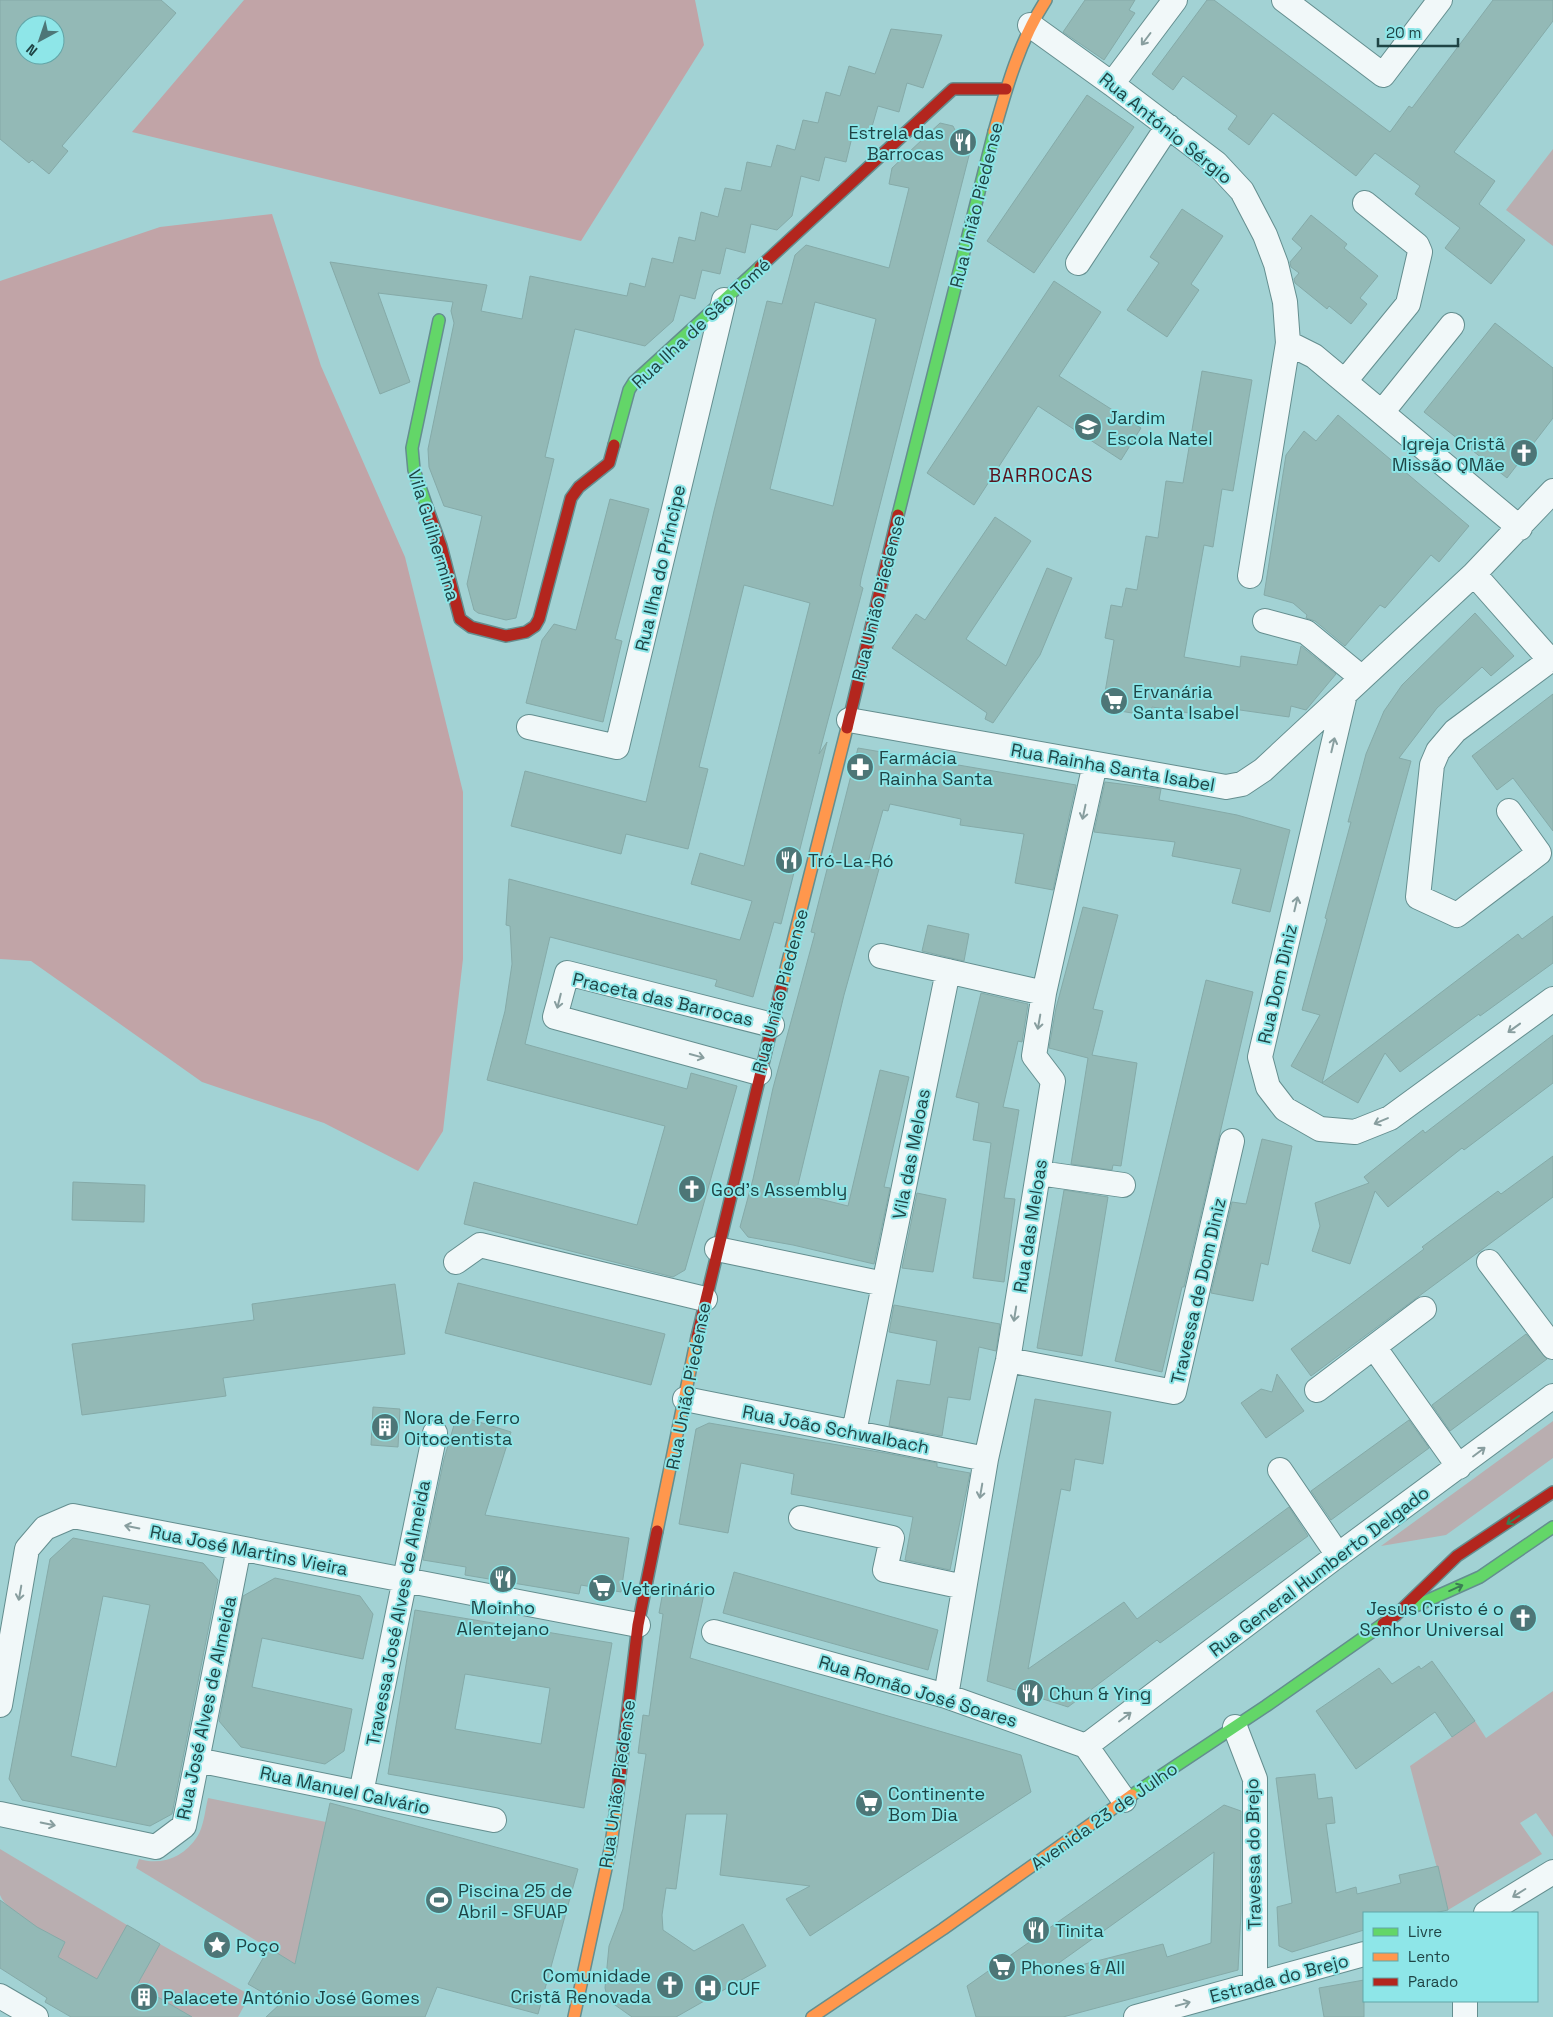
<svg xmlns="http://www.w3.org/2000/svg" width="1553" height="2017" font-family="'Space Grotesk',sans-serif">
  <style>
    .green { fill: #b9aeb0 }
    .forest { fill: #c1a4a7 }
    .building { fill: #93b9b6; stroke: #85aaa8; fill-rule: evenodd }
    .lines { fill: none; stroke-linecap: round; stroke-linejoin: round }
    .street-casing { stroke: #648e8f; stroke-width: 26 }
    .fast-casing { stroke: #648e8f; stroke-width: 14 }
    .slow-casing { stroke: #648e8f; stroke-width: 14 }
    .jam-casing { stroke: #648e8f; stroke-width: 14 }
    .street { stroke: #f1f8f9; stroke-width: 24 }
    .fast { stroke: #63d668; stroke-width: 11 }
    .slow { stroke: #ff974d; stroke-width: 11 }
    .jam { stroke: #b3261e; stroke-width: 11 }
    .oneway { stroke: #889e9f }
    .oneway2 { stroke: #3a7e53 }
    .labels { text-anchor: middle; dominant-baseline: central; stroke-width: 4; stroke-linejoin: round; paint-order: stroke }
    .street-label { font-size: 18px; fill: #1f4445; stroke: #8ee6e8 }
    .poi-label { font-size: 18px; fill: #1f4445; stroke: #8ee6e8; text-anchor: start }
    .neighbourhood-label { font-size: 19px; letter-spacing: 1px; fill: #59131d; stroke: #8ee6e8 }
  </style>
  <rect width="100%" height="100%" fill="#a2d2d4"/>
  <path class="green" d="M1553,149V246L1506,210Z
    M1553,1421V1458L1446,1535L1381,1546Z
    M1553,1691V1837L1536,1813L1520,1823L1542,1854L1448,1910L1410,1766L1475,1721L1486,1738Z
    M208,1798L326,1822L295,1964L136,1868L139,1859C162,1866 184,1857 197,1837C204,1826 205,1810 208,1798Z
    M0,1849L127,1925L137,1985L160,1944L250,1995L238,2017H192L137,1986L71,1980L78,1968L58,1957L65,1942C48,1933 7,1914 0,1895C0,1885 0,1860 0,1849Z"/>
  <path class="forest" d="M244,0H695L704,45L581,241L132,132Z
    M272,214L321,366L405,557L463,792V959L443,1131L418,1171L324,1123L202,1082L31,961L0,959V281L160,227Z"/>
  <path class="building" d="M0,0H161L176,13L62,146L68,151L49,174L32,160L29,163L0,139ZM25,25H55V55H25Z
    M1085,0H1135L1129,10L1135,13L1104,60L1063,32Z
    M1207,0H1214L1390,132L1409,106L1412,108L1493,0H1553V21L1454,152L1495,181L1479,204L1525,240L1491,284L1445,248L1460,228L1415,194L1420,186L1375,153L1356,176L1273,113L1249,145L1228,129L1237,116L1183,76L1173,90L1152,74Z
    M891,29L942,35L923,88L907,83L899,112L878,106L869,137L853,133L846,162L825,157L819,181L801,176L792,216L777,230L751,224L745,253L726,248L720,274L702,270L695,299L680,295L673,321L645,346L575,329L545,457L554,459L516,618L506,620L478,613L474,610L467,584L482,516L444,506L429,467L428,449L454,323L451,311L453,302L378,293L410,382L380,394L330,262L487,285L481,311L522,319L530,276L627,296L630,283L645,287L652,258L673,263L679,237L695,241L701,212L718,217L725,188L741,191L747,162L771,167L777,145L795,150L803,120L818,123L826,92L840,96L849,66L875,74Z
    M1087,95L1134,127L1034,273L987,241Z
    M940,123L953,126L956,132L974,136L861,579L860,586L863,588L819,754L827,742L781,924L774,922L753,997L715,986L717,980L550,937L525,1044L687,1089L691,1073L737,1086L685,1270L673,1277L464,1224L474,1182L637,1225L665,1126L487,1080L505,1011L512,964L510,926L506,925L509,879L740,940L752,901L691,884L700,853L744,866L810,603L744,585L699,767L708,769L688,849L626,834L621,854L511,826L525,771L646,802L714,511L767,301L782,304L795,255L806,245L889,268L909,188L889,184L892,168ZM815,302L876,319L833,506L770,489Z
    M1182,209L1223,236L1191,284L1199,290L1167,337L1127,310L1159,263L1150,257Z
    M1311,215L1347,244L1344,248L1378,276L1360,298L1367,304L1351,324L1329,306L1327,309L1295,283L1294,279L1299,273L1291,267L1290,262L1302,248L1292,239Z
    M1054,281L1101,312L1059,376L1141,428L1121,460L1038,406L974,505L927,473Z
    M1495,323L1553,368V418L1507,478L1424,412Z
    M1202,371L1252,380L1233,491L1222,489L1213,547L1204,545L1184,657L1240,667L1241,656L1297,665L1301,646L1336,674L1306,710L1291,706L1289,717L1233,709L1232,720L1152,707L1150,716L1114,710L1115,700L1104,698L1114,640L1105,638L1111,605L1122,607L1126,588L1137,590L1146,536L1158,538L1166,481L1183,483Z
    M1338,415L1469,526L1439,562L1431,555L1385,608L1380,605L1345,646L1315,621L1306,618L1307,615L1293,603L1264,595L1286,455L1304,431L1316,441Z
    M610,499L649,509L615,639L622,641L603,722L526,703L542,640L554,624L576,630Z
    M995,517L1031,541L966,639L1006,666L1047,568L1072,578L1040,655L993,723L985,719L987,713L892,648L916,614L925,620Z
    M1475,613L1514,656L1491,676L1482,667L1437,708L1399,758L1411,761L1322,1083L1518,934L1522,939L1553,916V963L1480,1016L1479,1014L1400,1072L1385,1053L1358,1103L1291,1066L1320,1015L1302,1010L1327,919L1325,918L1351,822H1348L1366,754L1384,711L1402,685Z
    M1553,694V831L1513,778L1497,790L1472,756Z
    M858,748L1076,785L1053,890L1015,883L1024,834L960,825L961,819L890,804L888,811L883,810L867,866L879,869L844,995L796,1193L848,1206L880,1070L909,1077L884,1187L890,1188L874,1264L793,1245L748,1237L740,1227L753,1179L773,1088L815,933L811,932Z
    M1105,782L1161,789L1159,800L1237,815L1290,830L1270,912L1232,903L1241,869L1172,856L1175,842L1094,832Z
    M1083,907L1118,915L1093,1009L1103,1011L1092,1055L1137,1063L1121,1166L1113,1165L1112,1170L1071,1164L1088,1058L1049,1048L1056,1008Z
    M928,925L969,934L964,961L922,951Z
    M1206,980L1253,992L1184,1287H1182L1162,1372L1115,1361Z
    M981,993L1028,1004L1022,1042L1018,1041L1003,1107L1019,1110L1004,1198L1015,1199L1004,1282L973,1278L991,1143L973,1140L979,1103L956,1097Z
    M1553,1035V1083L1464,1150L1462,1148L1388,1207L1375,1191L1350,1264L1312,1251L1320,1226L1315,1203L1369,1183L1364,1177L1394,1153L1423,1130L1425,1133Z
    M1262,1139L1292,1146L1268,1265L1261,1263L1253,1301L1211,1293L1232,1202L1246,1204Z
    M1553,1156V1197L1311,1376L1291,1349L1424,1249L1422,1247L1457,1221L1498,1191L1501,1194Z
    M73,1182L145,1185L144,1222L72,1220Z
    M1064,1190L1108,1197L1082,1356L1037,1348Z
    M917,1193L946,1199L933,1272L902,1268Z
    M458,1283L665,1334L651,1385L445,1333Z
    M395,1284L405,1354L223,1378L226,1396L82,1415L72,1344L254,1320L252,1304Z
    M894,1305L1000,1324L996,1351L979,1347L970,1400L948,1397L942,1436L889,1426L897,1380L930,1385L937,1341L889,1332Z
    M1526,1334L1547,1359L1450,1431L1432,1405Z
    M1277,1374L1304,1411L1266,1438L1241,1403L1261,1389L1272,1392Z
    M1035,1399L1111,1412L1103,1464L1075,1459L1070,1491L1061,1489L1028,1669L1124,1602L1137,1619L1289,1507L1308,1536L1160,1643L1157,1640L1068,1707L987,1681Z
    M373,1407L400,1409L398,1447L371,1445Z
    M457,1415L511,1432L485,1515L629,1538L621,1592L581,1585L579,1594L465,1575L466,1567L423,1560L444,1459Z
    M1409,1420L1429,1448L1331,1520L1311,1491Z
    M709,1423L885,1453L937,1463V1467L970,1473L950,1570L905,1560L913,1517L791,1494L794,1474L741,1463L728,1533L679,1524L696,1429Z
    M73,1538L203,1563L218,1580L172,1814L150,1826L22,1800L9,1779L50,1559ZM103,1596L150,1605L116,1767L71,1756Z
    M734,1572L938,1630L928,1670L723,1613Z
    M275,1578L360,1596L373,1614L363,1659L262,1638L252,1687L352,1709L344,1751L325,1764L241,1747L219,1721L243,1596Z
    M664,1586L704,1594L690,1658L1021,1755L1031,1792L810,1936L786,1899L810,1886L720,1875L727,1814H686L676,1889L666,1888L662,1915L663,1930L694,1951L743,1924L766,1966L676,2017H632L608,2000L605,1988L609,1946L623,1909L635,1827L646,1754L638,1753L643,1715L649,1716L663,1614L659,1613Z
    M415,1610L612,1643L584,1808L388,1774ZM465,1674L550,1688L541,1744L455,1729Z
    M1432,1661L1475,1721L1452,1737L1435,1712L1356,1769L1316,1711L1379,1668L1392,1684L1419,1666L1421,1669Z
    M1315,1774L1318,1799L1332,1797L1335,1823L1326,1824L1336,1893L1356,1887L1357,1894L1401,1883L1399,1875L1438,1866L1448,1910L1434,1913H1364V1930L1292,1952L1279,1946L1277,1907L1292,1903L1276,1778Z
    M330,1803L578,1869L538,2014L437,1987L425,2017H266L281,2003L248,1984L269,1948L295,1964Z
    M1224,1805L1241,1811V1913L1238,1970L1063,2017H976L967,1986ZM1214,1852L1211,1943L1167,1957L1163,1944L1042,1975Z
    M0,1900L37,1927L65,1942L58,1957L97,1979L127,1925L160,1944L137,1985L192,2017H71L45,2002L47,1998L0,1968Z
    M1364,1980V2017H1324L1319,1988Z"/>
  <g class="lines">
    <g class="street-casing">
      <path id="street" d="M1284,0L1383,75L1440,0
        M1030,25L1112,84L1216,163L1242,191L1265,235L1276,264L1285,302L1288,343L1250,576
        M1112,84L1175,0
        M1078,263L1168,126
        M1288,343L1314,356L1520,528
        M1345,381L1408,304L1420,252L1417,245L1365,203
        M1383,411L1452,325
        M1474,574L1550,660
        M1265,621L1306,632L1362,678
        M1345,694L1260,1057L1268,1087L1285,1109L1320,1129L1355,1132L1390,1118L1553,999
        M849,720L1226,787L1242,784L1263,770L1474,574L1553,491
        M529,727L617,747L724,300
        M1509,811L1539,853L1457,915L1418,897L1432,765L1438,751L1455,731L1553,658
        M881,956L1044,993
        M759,1073L555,1017L567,973L772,1025
        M1039,1173L1123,1185
        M717,1249L884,1284
        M456,1262L480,1245L705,1299
        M1489,1262L1553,1347
        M1374,1347L1459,1467
        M1008,1360L1174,1392L1232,1141
        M1317,1390L1424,1309
        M685,1399L986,1459
        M854,1432L948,971
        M1280,1470L1338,1555
        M801,1518L892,1538L885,1570L964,1587
        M714,1632L946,1696L1086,1746L1124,1800
        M946,1696L986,1459L1008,1360L1053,1081L1034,1056L1044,993L1095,764
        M0,1705L27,1549L45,1528L73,1516L638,1625
        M1235,1727L1255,1779V1984
        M1086,1746L1338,1555L1553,1396
        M197,1760L494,1820
        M361,1793L435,1433
        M0,1814L156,1847L184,1826L239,1548
        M1486,1913L1553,1872
        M0,1996L36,2017
        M1465,2001V2017
        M1136,2017L1364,1954"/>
    </g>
    <g class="fast-casing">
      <path id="fast" d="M614,445L629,390L634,382L760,267
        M428,510L414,470L412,448L439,320
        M898,515L994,132
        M1413,1607L1480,1577L1553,1527
        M1132,1795L1266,1706L1383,1624"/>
    </g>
    <g class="slow-casing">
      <path id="slow" d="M994,132C1007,86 1020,40 1046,0
        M781,989L847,728
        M657,1531L697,1337
        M574,2017L611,1845L617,1800
        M812,2017L943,1929L1132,1795"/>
    </g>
    <g class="jam-casing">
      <path id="jam" d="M760,267L953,89H1006
        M428,510L441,546L460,619L471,627L506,636L526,632L535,626L539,619L571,498L579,487L609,463L614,445
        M847,728L898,515
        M697,1337L781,989
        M1383,1624L1396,1615L1457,1556L1553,1492
        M617,1800L638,1625L657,1531"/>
    </g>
    <use href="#street" class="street"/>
    <use href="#fast" class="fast"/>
    <use href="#slow" class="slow"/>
    <use href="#jam" class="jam"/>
  </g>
  <defs><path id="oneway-shaft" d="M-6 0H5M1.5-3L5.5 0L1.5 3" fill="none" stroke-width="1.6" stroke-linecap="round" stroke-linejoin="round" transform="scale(1.25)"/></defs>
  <g class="oneway">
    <use href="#oneway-shaft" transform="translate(1146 39) rotate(127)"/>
    <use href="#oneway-shaft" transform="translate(1333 745) rotate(-77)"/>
    <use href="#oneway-shaft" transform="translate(1084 812) rotate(102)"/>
    <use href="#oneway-shaft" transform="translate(1296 904) rotate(-77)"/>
    <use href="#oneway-shaft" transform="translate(559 1001) rotate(104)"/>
    <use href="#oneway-shaft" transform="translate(1039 1022) rotate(100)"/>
    <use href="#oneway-shaft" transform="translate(1514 1028) rotate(144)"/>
    <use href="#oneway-shaft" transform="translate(697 1056) rotate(15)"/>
    <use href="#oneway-shaft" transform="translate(1381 1121) rotate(157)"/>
    <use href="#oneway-shaft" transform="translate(1015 1314) rotate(99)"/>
    <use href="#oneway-shaft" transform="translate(1479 1452) rotate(-37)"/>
    <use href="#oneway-shaft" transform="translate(981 1491) rotate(100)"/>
    <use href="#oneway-shaft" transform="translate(132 1527) rotate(-169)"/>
    <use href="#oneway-shaft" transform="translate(20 1593) rotate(100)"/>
    <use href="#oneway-shaft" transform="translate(1125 1717) rotate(-37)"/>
    <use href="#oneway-shaft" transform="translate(48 1824) rotate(12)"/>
    <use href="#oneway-shaft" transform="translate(1519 1893) rotate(148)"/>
    <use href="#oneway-shaft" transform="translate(1183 2004) rotate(-15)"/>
  </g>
  <g class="oneway2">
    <use href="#oneway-shaft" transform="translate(1513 1520) rotate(146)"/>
    <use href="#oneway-shaft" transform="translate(1456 1588) rotate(-24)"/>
  </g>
  <defs>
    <g id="restaurant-disc" transform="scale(1.4375)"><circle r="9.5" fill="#4d7677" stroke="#8ee6e8"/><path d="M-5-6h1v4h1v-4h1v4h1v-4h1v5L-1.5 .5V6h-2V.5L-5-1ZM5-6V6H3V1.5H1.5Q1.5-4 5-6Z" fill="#fff"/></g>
    <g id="school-disc" transform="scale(1.4375)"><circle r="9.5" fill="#4d7677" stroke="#8ee6e8"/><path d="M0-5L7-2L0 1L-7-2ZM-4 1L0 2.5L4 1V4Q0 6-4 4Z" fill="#fff"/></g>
    <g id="church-disc" transform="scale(1.4375)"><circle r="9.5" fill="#4d7677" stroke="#8ee6e8"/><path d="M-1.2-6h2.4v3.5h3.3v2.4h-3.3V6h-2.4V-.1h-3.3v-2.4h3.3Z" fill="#fff"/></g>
    <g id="supermarket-disc" transform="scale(1.4375)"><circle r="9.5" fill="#4d7677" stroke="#8ee6e8"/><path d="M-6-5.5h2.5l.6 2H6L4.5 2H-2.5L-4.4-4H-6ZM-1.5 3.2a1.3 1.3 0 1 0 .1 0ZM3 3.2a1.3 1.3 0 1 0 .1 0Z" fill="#fff"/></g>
    <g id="pharmacy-disc" transform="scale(1.4375)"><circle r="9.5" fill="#4d7677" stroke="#8ee6e8"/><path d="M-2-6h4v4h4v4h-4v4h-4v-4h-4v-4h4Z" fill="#fff"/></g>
    <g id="building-disc" transform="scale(1.4375)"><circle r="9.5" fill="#4d7677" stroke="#8ee6e8"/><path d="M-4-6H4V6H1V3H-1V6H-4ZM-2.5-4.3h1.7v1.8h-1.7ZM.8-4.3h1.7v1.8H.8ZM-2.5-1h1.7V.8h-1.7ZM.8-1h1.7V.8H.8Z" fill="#fff"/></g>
    <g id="stadium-disc" transform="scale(1.4375)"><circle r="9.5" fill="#4d7677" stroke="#8ee6e8"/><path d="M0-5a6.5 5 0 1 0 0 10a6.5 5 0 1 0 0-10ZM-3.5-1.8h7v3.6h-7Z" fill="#fff"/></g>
    <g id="sight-disc" transform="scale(1.4375)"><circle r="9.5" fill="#4d7677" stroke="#8ee6e8"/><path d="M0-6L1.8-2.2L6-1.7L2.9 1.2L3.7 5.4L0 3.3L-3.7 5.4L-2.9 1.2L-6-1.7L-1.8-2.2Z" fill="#fff"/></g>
    <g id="hospital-disc" transform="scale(1.4375)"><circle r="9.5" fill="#4d7677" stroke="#8ee6e8"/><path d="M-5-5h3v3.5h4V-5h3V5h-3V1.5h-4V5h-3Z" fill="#fff"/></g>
  </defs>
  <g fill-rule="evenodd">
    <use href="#restaurant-disc" x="963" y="142"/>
    <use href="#school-disc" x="1088" y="427"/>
    <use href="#church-disc" x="1524" y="453"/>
    <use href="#supermarket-disc" x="1114" y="701"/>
    <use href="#pharmacy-disc" x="860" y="767"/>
    <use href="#restaurant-disc" x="789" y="860"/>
    <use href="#church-disc" x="692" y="1189"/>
    <use href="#building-disc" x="385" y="1427"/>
    <use href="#restaurant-disc" x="503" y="1579"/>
    <use href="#supermarket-disc" x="602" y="1588"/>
    <use href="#church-disc" x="1523" y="1618"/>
    <use href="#restaurant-disc" x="1030" y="1693"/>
    <use href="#supermarket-disc" x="869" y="1803"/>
    <use href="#stadium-disc" x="439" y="1900"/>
    <use href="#restaurant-disc" x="1036" y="1930"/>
    <use href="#sight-disc" x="217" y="1945"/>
    <use href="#supermarket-disc" x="1002" y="1967"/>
    <use href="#church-disc" x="670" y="1985"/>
    <use href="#hospital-disc" x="708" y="1988"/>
    <use href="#building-disc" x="144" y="1997"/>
  </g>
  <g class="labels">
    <g class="street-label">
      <text transform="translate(1166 128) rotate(39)">Rua António Sérgio</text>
      <text transform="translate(976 205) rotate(-76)">Rua União Piedense</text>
      <text transform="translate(701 323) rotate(-43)">Rua Ilha de São Tomé</text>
      <text transform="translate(434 535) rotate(73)">Vila Guilhermina</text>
      <text transform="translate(660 568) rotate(-77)">Rua Ilha do Príncipe</text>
      <text transform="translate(878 598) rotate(-76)">Rua União Piedense</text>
      <text transform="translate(1113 767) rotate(10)">Rua Rainha Santa Isabel</text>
      <text transform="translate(1277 984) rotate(-77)">Rua Dom Diniz</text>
      <text transform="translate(780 991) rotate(-75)">Rua União Piedense</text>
      <text transform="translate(663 999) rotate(13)">Praceta das Barrocas</text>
      <text transform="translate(911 1154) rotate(-79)">Vila das Meloas</text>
      <text transform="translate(1030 1226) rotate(-81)">Rua das Meloas</text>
      <text transform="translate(1198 1291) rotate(-77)">Travessa de Dom Diniz</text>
      <text transform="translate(688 1386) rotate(-79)">Rua União Piedense</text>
      <text transform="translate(836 1429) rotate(11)">Rua João Schwalbach</text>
      <text transform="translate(249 1550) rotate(11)">Rua José Martins Vieira</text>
      <text transform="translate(1319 1571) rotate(-37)">Rua General Humberto Delgado</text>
      <text transform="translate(398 1613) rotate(-79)">Travessa José Alves de Almeida</text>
      <text transform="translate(918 1691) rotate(17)">Rua Romão José Soares</text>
      <text transform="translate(206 1708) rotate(-78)">Rua José Alves de Almeida</text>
      <text transform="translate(617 1784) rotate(-82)">Rua União Piedense</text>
      <text transform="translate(345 1790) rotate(12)">Rua Manuel Calvário</text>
      <text transform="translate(1104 1816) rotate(-35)">Avenida 23 de Julho</text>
      <text transform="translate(1253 1854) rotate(-91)">Travessa do Brejo</text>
      <text transform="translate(1279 1978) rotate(-15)">Estrada do Brejo</text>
    </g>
    <g class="poi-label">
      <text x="944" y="132" text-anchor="end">Estrela das<tspan x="944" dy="21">Barrocas</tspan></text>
      <text x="1107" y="417">Jardim<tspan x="1107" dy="21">Escola Natel</tspan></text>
      <text x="1505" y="443" text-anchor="end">Igreja Cristã<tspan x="1505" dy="21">Missão QMãe</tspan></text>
      <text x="1133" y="691">Ervanária<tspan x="1133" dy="21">Santa Isabel</tspan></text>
      <text x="879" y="757">Farmácia<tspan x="879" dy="21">Rainha Santa</tspan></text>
      <text x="808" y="860">Tró-La-Ró</text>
      <text x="711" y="1189">God's Assembly</text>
      <text x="404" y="1417">Nora de Ferro<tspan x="404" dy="21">Oitocentista</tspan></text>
      <text x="621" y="1588">Veterinário</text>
      <text x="503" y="1607" text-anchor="middle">Moinho<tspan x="503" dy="21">Alentejano</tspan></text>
      <text x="1504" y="1608" text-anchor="end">Jesus Cristo é o<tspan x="1504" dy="21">Senhor Universal</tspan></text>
      <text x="1049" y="1693">Chun &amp; Ying</text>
      <text x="888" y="1793">Continente<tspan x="888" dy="21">Bom Dia</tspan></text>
      <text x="458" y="1890">Piscina 25 de<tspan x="458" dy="21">Abril - SFUAP</tspan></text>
      <text x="1055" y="1930">Tinita</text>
      <text x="236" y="1945">Poço</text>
      <text x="1021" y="1967">Phones &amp; All</text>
      <text x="651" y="1975" text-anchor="end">Comunidade<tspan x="651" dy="21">Cristã Renovada</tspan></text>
      <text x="727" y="1988">CUF</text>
      <text x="163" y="1997">Palacete António José Gomes</text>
    </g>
    <g class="neighbourhood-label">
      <text x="1041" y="475">BARROCAS</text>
    </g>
  </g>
  <rect x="1363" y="1912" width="175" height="90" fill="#8ee6e8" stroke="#62a5a7"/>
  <rect x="1373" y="1928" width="25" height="8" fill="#63d668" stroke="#62a5a7"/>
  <text x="1408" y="1937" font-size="15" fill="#1f4445">Livre</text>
  <rect x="1373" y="1953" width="25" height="8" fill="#ff974d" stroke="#62a5a7"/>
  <text x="1408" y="1962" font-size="15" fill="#1f4445">Lento</text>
  <rect x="1373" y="1978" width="25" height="8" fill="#b3261e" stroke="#62a5a7"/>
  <text x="1408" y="1987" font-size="15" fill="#1f4445">Parado</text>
  <g transform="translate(40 40) rotate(220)"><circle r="24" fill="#8ee6e8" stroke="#62a5a7"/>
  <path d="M0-4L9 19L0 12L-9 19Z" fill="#4d7677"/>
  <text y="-8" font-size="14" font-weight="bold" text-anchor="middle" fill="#1f4445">N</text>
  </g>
  <path d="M1378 38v8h80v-8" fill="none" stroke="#1f4445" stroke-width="2.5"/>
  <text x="1386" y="38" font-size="15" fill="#1f4445" stroke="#8ee6e8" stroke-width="4" paint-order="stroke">20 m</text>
</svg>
